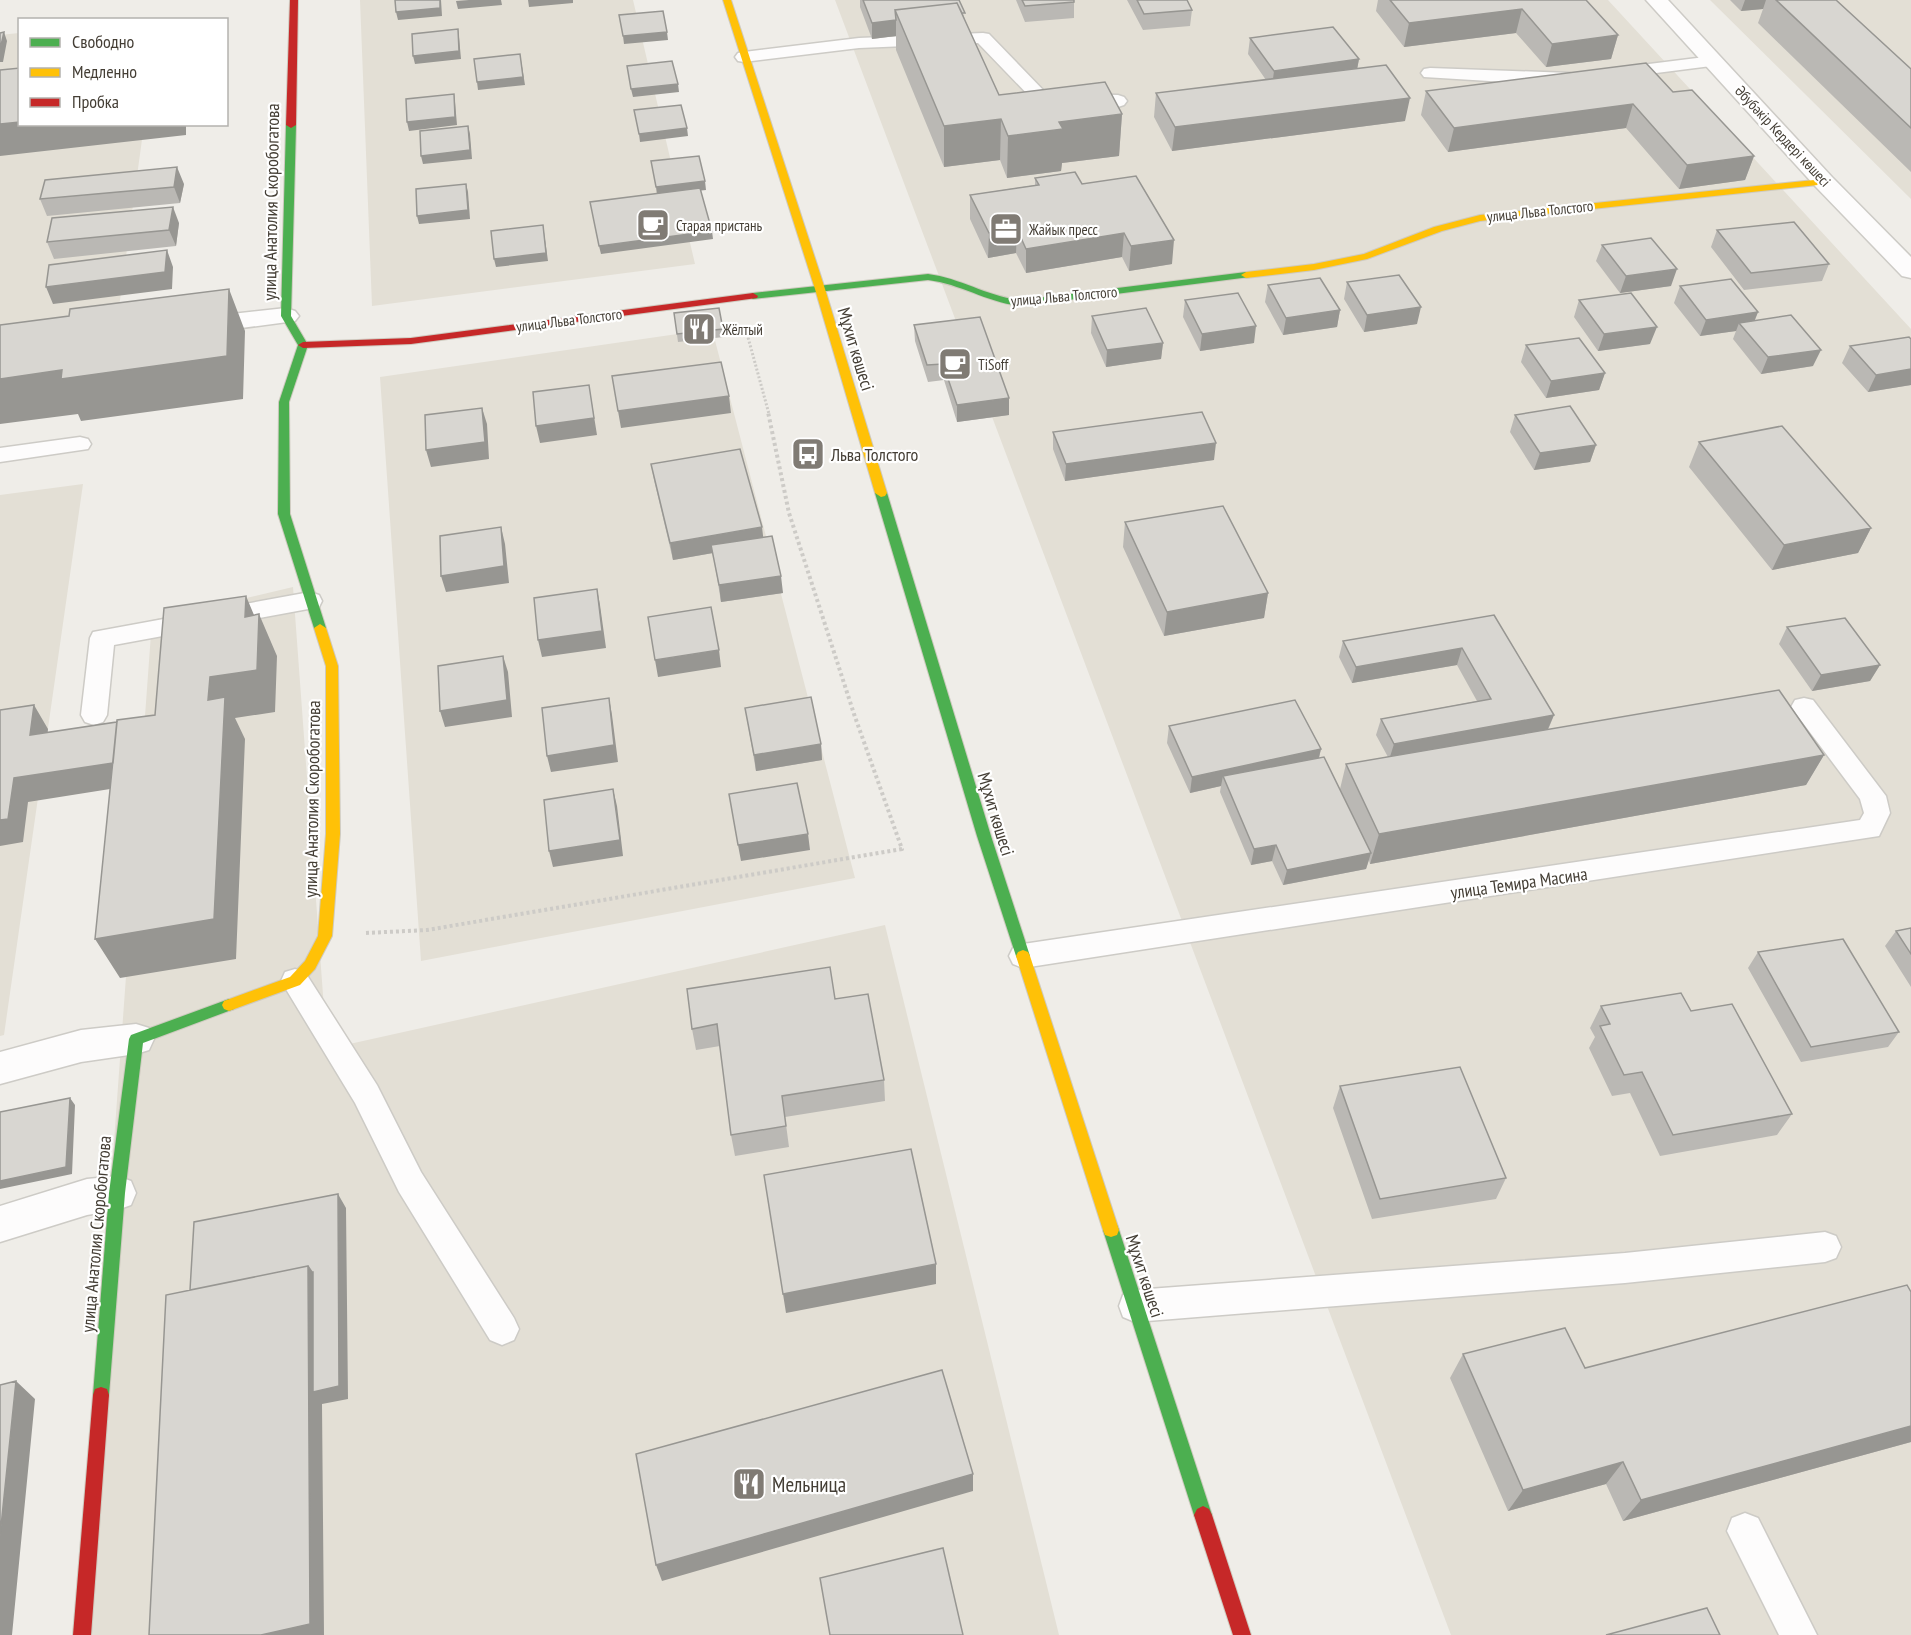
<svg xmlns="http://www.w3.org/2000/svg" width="1911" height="1635" font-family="'PT Sans Narrow',sans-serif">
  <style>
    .residential { fill: #e3dfd5 }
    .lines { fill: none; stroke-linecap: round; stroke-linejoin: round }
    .lane-casing { stroke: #cdcbc6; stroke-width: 3 }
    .street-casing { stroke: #cdcbc6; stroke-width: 3 }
    .fast-casing { stroke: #cecabf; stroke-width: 2 }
    .slow-casing { stroke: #cecabf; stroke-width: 2 }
    .jam-casing { stroke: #cecabf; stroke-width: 2 }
    .path-far1 { stroke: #cdcbc7; stroke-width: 3; stroke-dasharray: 2 2; stroke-linecap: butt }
    .path { stroke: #cdcbc7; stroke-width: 4; stroke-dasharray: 3 3; stroke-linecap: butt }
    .lane { fill: #fdfcfc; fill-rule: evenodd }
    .street { fill: #fdfcfc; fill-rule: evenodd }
    .fast { fill: #4caf50; fill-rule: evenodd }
    .slow { fill: #ffc107; fill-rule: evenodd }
    .jam { fill: #c62828; fill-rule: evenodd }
    .wall { fill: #bab8b4 }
    .shaded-wall { fill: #979692 }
    .building { fill: #d8d6d1; stroke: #979692; stroke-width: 1.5 }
    .labels { text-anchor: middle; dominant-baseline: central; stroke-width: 4.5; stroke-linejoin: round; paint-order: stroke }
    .far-street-label { font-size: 15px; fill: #443e35; stroke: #fff }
    .far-poi-label { font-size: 15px; fill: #443e35; stroke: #fff; text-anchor: start }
    .street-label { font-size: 18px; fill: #443e35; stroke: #fff }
    .poi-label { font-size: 18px; fill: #443e35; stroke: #fff; text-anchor: start }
    .near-poi-label { font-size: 21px; fill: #443e35; stroke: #fff; text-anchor: start }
  </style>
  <rect width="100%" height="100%" fill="#efede8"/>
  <path class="residential" d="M360,0H633L695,264L372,306Z
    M835,0H1608L1911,329V1635H1451Z
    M1710,0H1911V199Z
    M19,33L20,124L144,125L117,322L0,336V35Z
    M712,329L855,878L421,961L380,377Z
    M83,484L4,1035L0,1036V495Z
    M293,587L327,1049L885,925L1059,1635H78L152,620Z"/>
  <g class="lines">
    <g class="lane-casing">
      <path id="lane" d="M983,33L989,34L1046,93L1118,95L1124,97L1127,101L1124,105L1118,107L1035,102L978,43L859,48L744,62L738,61L735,57L738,53L744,52L859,38Z
        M1713,56L1719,57L1722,61L1719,65L1617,78L1611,77L1608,73L1611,69L1617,68Z
        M1430,68L1570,73L1573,77L1570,81L1539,84L1424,77L1421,73L1424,69Z
        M80,437L88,439L91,444L88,449L0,462V448Z
        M310,592L319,595L322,601L319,607L114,645L107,715L103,722L94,725L85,722L81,715L90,638L93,632Z
        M1804,698L1813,700L1886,796L1890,813L1879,836L1023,968L1013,964L1009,956L1013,948L1023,944L1860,820L1864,813L1860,799L1791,707L1795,700Z
        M295,969L305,972L377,1085L421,1172L514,1318L519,1329L514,1340L502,1345L490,1340L399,1192L355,1103L281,981L285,972Z
        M1825,1232L1836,1236L1841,1247L1836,1258L1825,1262L1625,1283L1135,1322L1123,1317L1119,1306L1123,1295L1135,1290L1625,1253Z
        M1745,1513L1758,1518L1817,1635H1779L1727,1531L1732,1518Z"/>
    </g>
    <g class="street-casing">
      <path id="street" d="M1646,0H1668L1832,177L1911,257V278L1902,276L1816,187Z
        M286,308L295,311L299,316L295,321L196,334L187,332L183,326L187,320L196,318Z
        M136,1024L149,1028L154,1039L149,1050L136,1054L81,1062L0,1084V1052L81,1030Z
        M117,1176L131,1181L136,1193L131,1205L117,1210L87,1215L0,1242V1206L87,1179Z"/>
    </g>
    <g class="fast-casing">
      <path id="fast" d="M291,122L296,125L291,316L308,345L289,402L290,514L326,628L320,632L314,628L278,514L279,402L298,345L281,316L286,125Z
        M1246,272L1251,275L1250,277L1021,306C988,303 961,284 928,280L753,299L748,296L753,293L928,274C961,278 988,297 1021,300Z
        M881,489L887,493L991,836L1030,956L1028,960L1023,962L1018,960L1016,956L977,836L875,493Z
        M229,999L234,1001L236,1005L234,1009L143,1043L125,1193L109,1395L107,1401L101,1403L95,1401L93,1395L109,1193L129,1039L131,1035Z
        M1111,1223L1117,1225L1119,1230L1212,1515L1209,1521L1203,1524L1197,1521L1194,1515L1103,1230L1105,1225Z"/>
    </g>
    <g class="slow-casing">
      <path id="slow" d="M723,0H731L825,289L887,493L885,496L881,497L875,493L815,289Z
        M1824,179L1827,180V184L1480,221L1442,231L1367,259L1314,270L1246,278L1241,275L1246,272L1314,264L1364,254L1434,227L1480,215Z
        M320,624L326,628L338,666L340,834L332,936L315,969L300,985L229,1011L224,1009L222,1005L224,1001L290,977L305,961L318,936L326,834V666L314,628Z
        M1023,950L1028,952L1030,956L1119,1230L1117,1235L1111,1237L1105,1235L1103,1230L1016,956L1018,952Z"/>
    </g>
    <g class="jam-casing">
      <path id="jam" d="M290,0H298L296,125L291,128L286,125Z
        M753,293L758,296L757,298L411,344L303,348L298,345L303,342L411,338Z
        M101,1387L107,1389L109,1395L91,1635H73L93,1395L95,1389Z
        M1203,1506L1209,1509L1212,1515L1251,1635H1233L1194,1515L1197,1509Z"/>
    </g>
    <path class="path-far1" d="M746,330L769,414"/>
    <path class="path" d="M366,933L427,930L902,849L854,714L789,513L768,412"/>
    <use href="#lane" class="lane"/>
    <use href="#street" class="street"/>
    <use href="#fast" class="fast"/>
    <use href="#slow" class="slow"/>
    <use href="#jam" class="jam"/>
  </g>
  <path class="wall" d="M860,0H959L965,20L999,95L1122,114L1119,156L1062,163L1061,171L1007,178L1000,160L944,167L896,50V36L872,39L860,7Z
    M1016,0H1074V18L1025,22Z
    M1127,0H1187L1192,10L1190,26L1143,30Z
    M1378,0H1586L1618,35L1611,59L1546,67L1516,33L1404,47L1376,11Z
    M1730,0H1836L1911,69V172L1758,23L1763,9L1741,11Z
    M1250,38L1359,59L1357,69L1405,121L1172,151L1154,117L1156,93L1266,80L1248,54Z
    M1426,91L1673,92L1754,156L1745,180L1679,189L1626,128L1448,152L1421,115Z
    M1035,178L1082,184L1172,264L1129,271L1122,257L1026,273L1016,253L988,258L970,219V195L1035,185Z
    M184,184L180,203L47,216L40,199Z
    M179,223L176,246L54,259L47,242Z
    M1717,230L1829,264L1822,281L1744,290L1711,247Z
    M1602,245L1671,286L1620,293L1596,261Z
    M1347,282L1417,324L1364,332L1344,299Z
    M1268,285L1340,310L1337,327L1283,335L1265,302Z
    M1680,286L1758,312L1755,320L1813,366L1761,374L1733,339L1736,331L1700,336L1674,303Z
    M1185,300L1254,343L1200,351L1183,317Z
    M1579,300L1650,344L1598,351L1574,317Z
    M719,308L724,337L678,342L674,313Z
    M1092,316L1163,343L1161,359L1106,367L1091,333Z
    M914,325L1009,398V415L957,422L944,380L928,382L915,341Z
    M1911,339V385L1868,392L1842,363L1850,346Z
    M1526,345L1605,373L1599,390L1546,398L1521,362Z
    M1515,415L1596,445L1590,462L1534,470L1510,432Z
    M1053,432L1214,460L1065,481L1053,449Z
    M1699,442L1871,528L1858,553L1772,570L1689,467Z
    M651,464L763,537L783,593L721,602L713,553L673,560L654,480Z
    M1125,522L1268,593L1264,618L1164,636L1123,547Z
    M1494,615L1554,715L1548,730L1824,755L1806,785L1370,864L1369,860L1366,869L1283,885L1272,861L1251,865L1220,792L1221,786L1190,793L1167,743L1169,726L1321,749L1319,758L1340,789L1346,764L1388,757L1376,735L1381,719L1477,701L1457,665L1352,683L1339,657L1343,641Z
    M1787,627L1880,665L1870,681L1812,691L1779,644Z
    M745,708L821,744L822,760L756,771Z
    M1911,928V987L1885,946L1896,931Z
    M1758,952L1899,1032L1888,1047L1801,1062L1748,968Z
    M835,999L884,1080L885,1101L785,1117L789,1147L735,1156L731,1135L720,1046L696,1050L692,1029Z
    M1601,1006L1691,1011L1792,1114L1777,1135L1660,1156L1630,1093L1612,1096L1589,1048L1595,1037L1590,1028Z
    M1340,1086L1506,1178L1496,1199L1372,1219L1333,1108Z
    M1911,1292V1442L1623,1521L1606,1484L1508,1511L1450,1378L1463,1354L1585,1368Z"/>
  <path class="shaded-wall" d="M441,0L442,16L398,20L396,12Z
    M469,0H501L502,5L458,9L456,1Z
    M528,0H573V3L529,7Z
    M1745,0H1766L1763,9L1741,11Z
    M1522,9L1516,33L1404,47L1409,23Z
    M896,20V36L872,39V23Z
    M458,29L459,37L461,59L415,64L413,56Z
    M4,32L7,41L3,62H0V50Z
    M667,32L668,40L624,44L623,36Z
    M1618,35L1611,59L1546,67L1552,44Z
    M520,54L525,85L478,90L477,82Z
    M1359,59L1356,75L1272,87L1274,71Z
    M678,84L679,92L633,97L631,89Z
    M454,94L455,102L457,125L409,131L407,122Z
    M1410,98L1405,121L1172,151L1175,127Z
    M1633,104L1626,128L1448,152L1454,128Z
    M1122,114L1119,156L1062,163L1061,171L1007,178L1008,136L1059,122Z
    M1001,119L1000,160L944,167V126Z
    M20,122V124H186V135L0,156V124Z
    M468,126L470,134L472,159L423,164L421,156Z
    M687,128L688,136L640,142L639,134Z
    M1754,156L1745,180L1679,189L1687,165Z
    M177,167L184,184L180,203L174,187Z
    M705,181L706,190L657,195L656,187Z
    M466,184L468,192L470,219L419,224L417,216Z
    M173,207L179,223L176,246L169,230Z
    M543,225L548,261L496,267L494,259Z
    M1017,229L1016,253L988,258L989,233Z
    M712,231L713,239L601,254L599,246Z
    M1124,233L1122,257L1026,273V249Z
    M1174,240L1172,264L1129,271L1131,246Z
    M167,250L173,267L172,289L53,304L46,287Z
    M1677,269L1671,286L1620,293L1626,276Z
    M229,289L245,331L243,399L81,421L78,414L0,424V379Z
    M1421,307L1417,324L1364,332L1367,315Z
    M1340,310L1337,327L1283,335L1286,318Z
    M1758,312L1751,329L1739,323L1736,331L1700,336L1706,320Z
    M1256,326L1254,343L1200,351L1202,334Z
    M1657,327L1650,344L1598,351L1604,334Z
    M1163,343L1161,359L1106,367L1107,350Z
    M1821,350L1813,366L1761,374L1768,357Z
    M1911,369V385L1868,392L1876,375Z
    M1605,373L1599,390L1546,398L1551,381Z
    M589,385L597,435L540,443L536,426Z
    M729,396L731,413L621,428L618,411Z
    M1009,398V415L957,422V405Z
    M482,408L487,424L489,459L431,467L426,450Z
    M1216,443L1214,460L1065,481L1066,464Z
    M1596,445L1590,462L1534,470L1540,453Z
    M501,527L505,544L509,583L446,592L441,576Z
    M762,527L764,544L673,560L670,543Z
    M1871,528L1858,553L1772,570L1784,545Z
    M781,576L783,593L721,602L719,585Z
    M597,589L600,605L606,648L542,657L538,640Z
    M1268,593L1264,618L1164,636L1167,612Z
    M246,596L259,627V614L277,656L275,712L235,718L245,739L236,959L120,978L95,939L208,700L210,677L245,617Z
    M1462,648L1457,665L1352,683L1356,667Z
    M719,650L721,667L658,677L655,660Z
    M503,656L508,672L512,717L445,727L440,711Z
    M1880,665L1870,681L1812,691L1821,675Z
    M609,698L612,715L618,762L551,772L547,756Z
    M34,705L48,729L45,759L30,735Z
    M1554,715L1547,731L1389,760L1394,744Z
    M821,744L822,760L756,771L754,755Z
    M1321,749L1317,765L1223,776L1221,786L1190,793L1192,777Z
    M1824,755L1806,785L1370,864L1379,834Z
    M116,762L129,786L28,802L23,842L0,846V820L14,778Z
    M613,789L617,806L623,856L553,867L549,851Z
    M808,834L810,850L741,861L738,845Z
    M1276,845L1272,861L1251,865L1254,849Z
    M1371,853L1366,869L1283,885L1287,870Z
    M70,1098L75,1105L72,1174L0,1189V1181Z
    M338,1194L346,1208L348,1399L322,1404L324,1635H261L308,1266Z
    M936,1264V1284L786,1313L783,1294Z
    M16,1381L35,1399L12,1635H0V1536Z
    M1911,1426V1442L1623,1521L1641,1500Z
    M1623,1462L1606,1484L1508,1511L1523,1490Z
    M973,1474V1491L662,1581L656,1565Z"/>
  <path class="building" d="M395,0H440V8L396,12Z
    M863,0H959L965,13H962L957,3L895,10L896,20L872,23Z
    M1022,0H1074V2L1025,6Z
    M1137,0H1187L1192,10L1144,14Z
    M1390,0H1586L1618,35L1552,44L1522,9L1409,23Z
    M1776,0H1836L1911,69V128Z
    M957,3L999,95L1105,82L1122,114L1059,122L1063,129L1008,136L1001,119L944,126L895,10Z
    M663,11L667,32L623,36L619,15Z
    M1333,27L1359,59L1274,71L1250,38Z
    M458,29L459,51L413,56L412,34Z
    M4,32L0,50V33Z
    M520,54L523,77L477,82L474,59Z
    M672,61L678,84L631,89L627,66Z
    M1646,63L1673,92L1692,90L1754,156L1687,165L1633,104L1454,128L1426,91Z
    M1386,65L1410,98L1175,127L1156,93Z
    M20,68V122L0,124V70Z
    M454,94L455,117L407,122L406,99Z
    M681,105L687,128L639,134L634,110Z
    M468,126L470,150L421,156L420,131Z
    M699,156L705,181L656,187L651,161Z
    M177,167L174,187L40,199L45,180Z
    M1075,172L1082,184L1136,176L1174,240L1131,246L1124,233L1026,249L1017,229L989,233L970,195L1039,185L1035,178Z
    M466,184L468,210L417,216L416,189Z
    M700,188L712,231L599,246L590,202Z
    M173,207L169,230L47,242L52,218Z
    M1794,222L1829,264L1751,273L1717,230Z
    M543,225L546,253L494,259L491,231Z
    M1651,238L1677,269L1626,276L1602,245Z
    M167,250L165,272L46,287L49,265Z
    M1399,275L1421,307L1367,315L1347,282Z
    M1320,278L1340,310L1286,318L1268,285Z
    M1731,279L1758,312L1706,320L1680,286Z
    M229,289L227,356L61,379L62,370L0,379V325L69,316L70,309Z
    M1238,293L1256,326L1202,334L1185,300Z
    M1631,293L1657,327L1604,334L1579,300Z
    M719,308L723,329L677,334L674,313Z
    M1146,308L1163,343L1107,350L1092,316Z
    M1791,315L1821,350L1768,357L1739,323Z
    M980,317L1009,398L957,405L943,364L927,365L914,325Z
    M1909,337L1911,339V369L1876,375L1850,346Z
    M1579,338L1605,373L1551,381L1526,345Z
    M721,362L729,396L618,411L612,376Z
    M589,385L594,418L536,426L533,392Z
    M1570,406L1596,445L1540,453L1515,415Z
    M482,408L485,442L426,450L425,415Z
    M1202,412L1216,443L1066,464L1053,432Z
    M1782,426L1871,528L1784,545L1699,442Z
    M740,449L762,527L670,543L651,464Z
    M1223,506L1268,593L1167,612L1125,522Z
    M501,527L504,566L441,576L440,536Z
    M772,536L781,576L719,585L711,545Z
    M597,589L602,631L538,640L534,598Z
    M246,596L245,617L259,614L257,670L210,677L208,700L225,697L214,919L95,939L117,720L155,715L164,608Z
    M711,607L719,650L655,660L648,617Z
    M1494,615L1554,715L1394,744L1381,719L1491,699L1462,648L1356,667L1343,641Z
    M1845,618L1880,665L1821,675L1787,627Z
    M503,656L507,700L440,711L438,666Z
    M1779,690L1824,755L1379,834L1346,764Z
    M811,697L821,744L754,755L745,708Z
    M609,698L614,745L547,756L542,708Z
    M1295,700L1321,749L1192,777L1169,726Z
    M34,705L30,735L117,722L113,763L14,778L8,819L0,820V710Z
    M1324,757L1371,853L1287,870L1276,845L1254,849L1223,776Z
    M797,783L808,834L738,845L729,794Z
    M613,789L620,840L549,851L544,800Z
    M1911,928V954L1896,931Z
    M1843,939L1899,1032L1811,1047L1758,952Z
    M830,967L835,999L868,994L884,1080L782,1096L786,1126L731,1135L717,1024L692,1029L687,989Z
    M1681,993L1691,1011L1732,1004L1792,1114L1673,1135L1642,1072L1624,1075L1600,1026L1610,1024L1601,1006Z
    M1460,1067L1506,1178L1380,1199L1340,1086Z
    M70,1098L66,1167L0,1181V1112Z
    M911,1149L936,1264L783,1294L764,1175Z
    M338,1194L339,1386L313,1392V1272H312L308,1266L190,1290L194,1222Z
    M308,1266L310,1624L261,1635H149L166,1295Z
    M1907,1285L1911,1292V1426L1641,1500L1623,1462L1523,1490L1463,1354L1565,1328L1585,1368Z
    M942,1370L973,1474L656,1565L636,1454Z
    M16,1381L0,1536V1385Z
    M943,1548L963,1635H830L820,1578Z
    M1707,1608L1720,1635H1606Z"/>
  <defs>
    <g id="cafe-square" transform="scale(1.725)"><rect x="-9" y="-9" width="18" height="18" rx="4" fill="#807b74" stroke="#fff"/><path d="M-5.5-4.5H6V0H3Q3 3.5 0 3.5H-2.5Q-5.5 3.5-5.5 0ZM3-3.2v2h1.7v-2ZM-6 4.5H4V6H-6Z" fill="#fff"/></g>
    <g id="office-square" transform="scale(1.725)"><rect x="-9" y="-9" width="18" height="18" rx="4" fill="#807b74" stroke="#fff"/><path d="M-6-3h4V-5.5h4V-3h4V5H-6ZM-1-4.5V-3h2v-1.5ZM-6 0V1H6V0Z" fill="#fff"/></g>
    <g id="restaurant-square" transform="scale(1.725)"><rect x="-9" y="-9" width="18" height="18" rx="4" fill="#807b74" stroke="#fff"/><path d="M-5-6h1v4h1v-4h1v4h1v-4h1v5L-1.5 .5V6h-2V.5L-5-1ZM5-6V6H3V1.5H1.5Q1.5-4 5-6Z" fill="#fff"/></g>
    <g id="bus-square" transform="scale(1.725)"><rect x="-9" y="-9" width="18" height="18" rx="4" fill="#807b74" stroke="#fff"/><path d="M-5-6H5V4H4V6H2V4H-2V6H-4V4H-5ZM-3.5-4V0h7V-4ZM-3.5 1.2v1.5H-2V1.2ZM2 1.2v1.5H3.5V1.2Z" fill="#fff"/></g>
  </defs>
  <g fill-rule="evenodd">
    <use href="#cafe-square" x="653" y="225"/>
    <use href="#office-square" x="1006" y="229"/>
    <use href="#restaurant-square" x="699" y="329"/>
    <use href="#cafe-square" x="955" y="364"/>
    <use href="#bus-square" x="808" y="454"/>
    <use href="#restaurant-square" x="749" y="1484"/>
  </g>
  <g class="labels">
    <g class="far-street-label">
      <text transform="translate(1783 136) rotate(47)">Әбубәкір Кердері көшесі</text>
      <text transform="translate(1540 211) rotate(-6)">улица Льва Толстого</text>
      <text transform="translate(1064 296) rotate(-5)">улица Льва Толстого</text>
      <text transform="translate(569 320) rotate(-7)">улица Льва Толстого</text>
    </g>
    <g class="far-poi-label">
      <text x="676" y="225">Старая пристань</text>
      <text x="1029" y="229">Жайык пресс</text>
      <text x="722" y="329">Жёлтый</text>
      <text x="978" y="364">TiSoff</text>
    </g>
    <g class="street-label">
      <text transform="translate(271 202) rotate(-89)">улица Анатолия Скоробогатова</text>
      <text transform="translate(856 349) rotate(73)">Мұхит көшесі</text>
      <text transform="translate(312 799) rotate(-89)">улица Анатолия Скоробогатова</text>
      <text transform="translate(996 814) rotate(73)">Мұхит көшесі</text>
      <text transform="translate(1519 883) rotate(-8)">улица Темира Масина</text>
      <text transform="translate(96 1234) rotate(-85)">улица Анатолия Скоробогатова</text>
      <text transform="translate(1145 1276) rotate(72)">Мұхит көшесі</text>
    </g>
    <g class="poi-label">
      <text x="831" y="454">Льва Толстого</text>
    </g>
    <g class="near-poi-label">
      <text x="772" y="1484">Мельница</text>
    </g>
  </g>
  <rect x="18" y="18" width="210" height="108" fill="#ffffff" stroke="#b4b2ae" stroke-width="1.5"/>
  <rect x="30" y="38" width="30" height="9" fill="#4caf50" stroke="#b4b2ae" stroke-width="1.5"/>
  <text x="72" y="48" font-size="18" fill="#443e35">Свободно</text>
  <rect x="30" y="68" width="30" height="9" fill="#ffc107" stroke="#b4b2ae" stroke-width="1.5"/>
  <text x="72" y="78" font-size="18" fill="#443e35">Медленно</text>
  <rect x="30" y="98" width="30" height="9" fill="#c62828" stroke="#b4b2ae" stroke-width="1.5"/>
  <text x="72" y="108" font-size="18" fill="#443e35">Пробка</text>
</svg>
